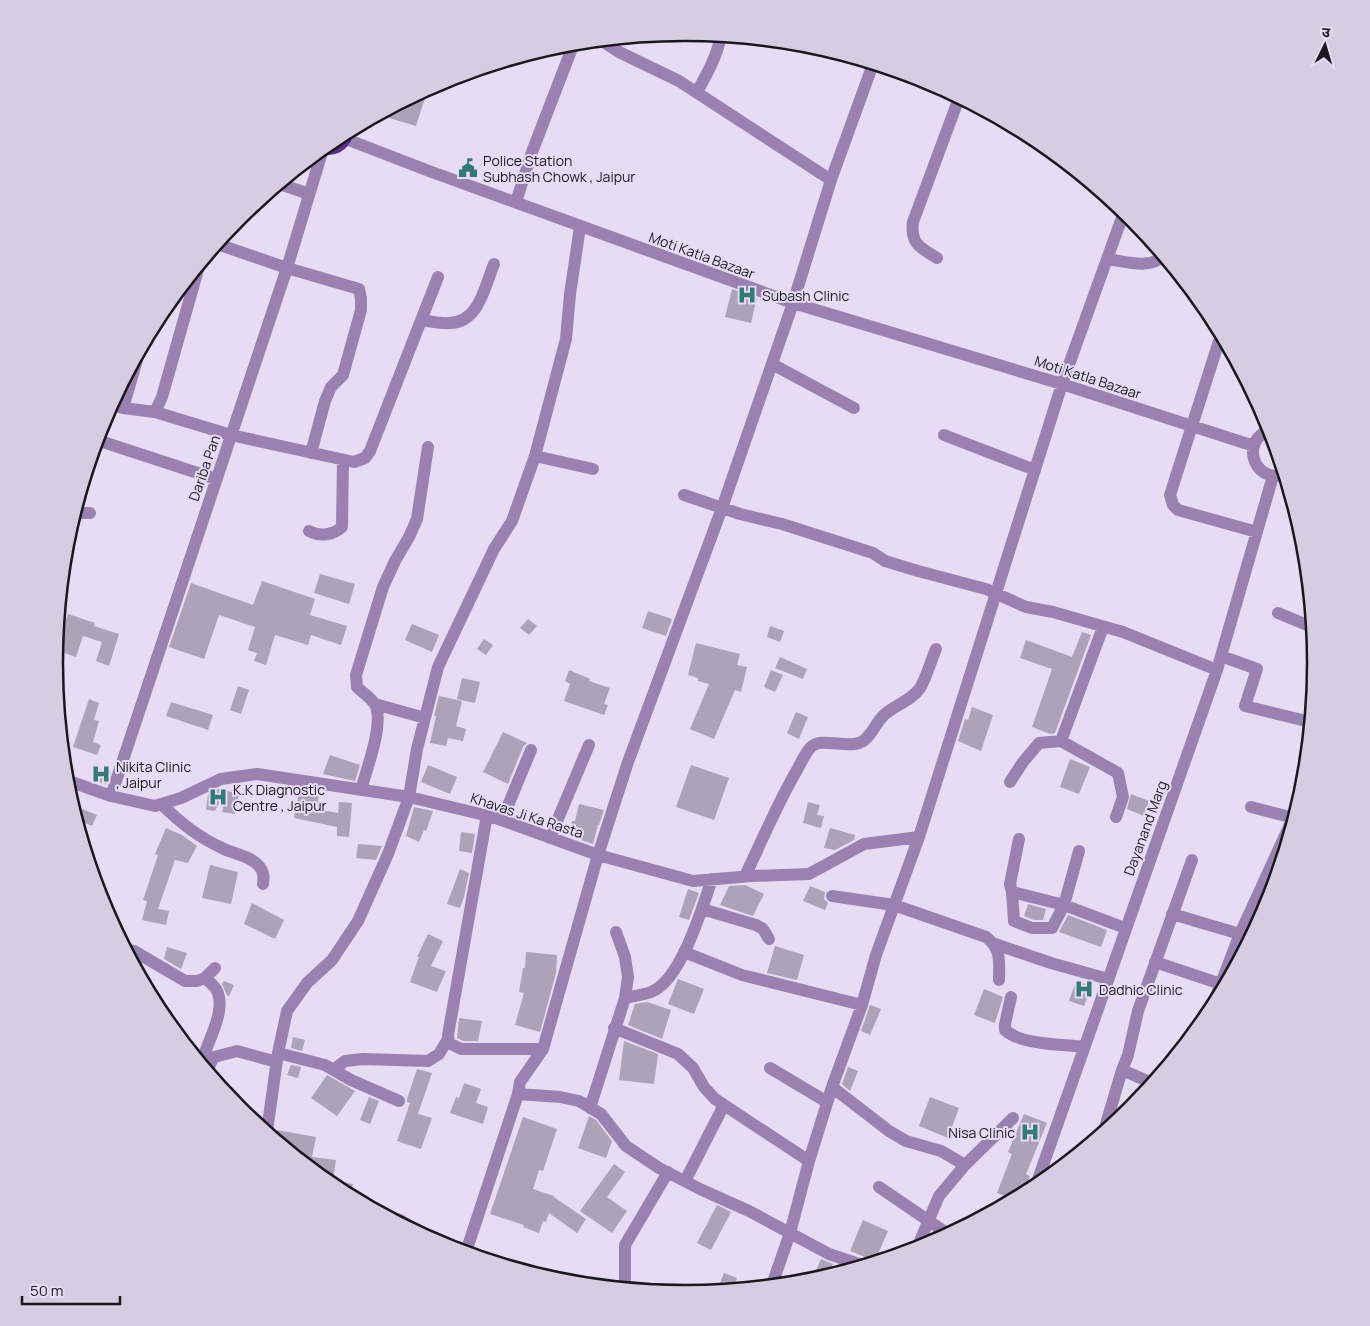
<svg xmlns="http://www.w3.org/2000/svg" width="1370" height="1326" font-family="Manrope,'Noto Sans Devanagari',sans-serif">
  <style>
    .building { fill: #ada2b8 }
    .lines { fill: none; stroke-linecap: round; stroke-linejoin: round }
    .minor { stroke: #9b81b2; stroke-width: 12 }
    .major { stroke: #612c86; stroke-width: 12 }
    .labels { text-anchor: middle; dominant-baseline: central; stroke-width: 4; stroke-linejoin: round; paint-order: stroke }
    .poi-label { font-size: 14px; fill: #1b171f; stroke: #e7dcf3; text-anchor: start }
    .street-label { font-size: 14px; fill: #1b171f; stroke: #e7dcf3 }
    .rim { fill: none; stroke: #1b171f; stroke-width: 2.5 }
  </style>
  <rect width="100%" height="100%" fill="#e7dcf3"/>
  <path class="building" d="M428,89L416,126L389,118L391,109Z
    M732,289L757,298L751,323L725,317Z
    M320,574L355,584L349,604L314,593Z
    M262,581L315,599L310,615L347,626L341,645L311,635L308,645L275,635L266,665L254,661L257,653L248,650L255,627L219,615L204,659L169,647L191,583L253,605Z
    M648,611L672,619L666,636L642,628Z
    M68,614L95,623L94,626L119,634L109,666L96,661L102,642L83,636L76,657L56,650Z
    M528,619L537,626L529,635L520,628Z
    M412,624L439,635L432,652L405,640Z
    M770,626L784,631L780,642L767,637Z
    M1082,632L1091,635L1055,733L1050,734L1032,727L1052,669L1020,658L1026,640L1072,657Z
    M484,639L493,645L486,655L477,649Z
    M696,643L740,654L737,665L747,667L741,692L735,690L714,739L690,729L709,684L698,681V678L688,675Z
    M780,657L807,669L803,679L775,668Z
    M569,670L590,679L589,681L610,688L604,704L608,705L604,715L564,701L570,684L565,681Z
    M771,670L783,675L775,692L764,687Z
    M462,678L480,682L475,703L457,699Z
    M238,686L249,690L241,714L230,710Z
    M439,696L462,701L456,726L466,729L463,741L448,738L446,746L430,743L436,716H434Z
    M89,699L99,703L94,720L99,721L93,742L101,745L97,755L73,747Z
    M171,702L213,715L208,730L166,716Z
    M972,707L993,715L981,751L958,741L965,719L968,720Z
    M796,712L808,717L799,739L787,733Z
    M503,732L527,743L523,747L508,784L483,772Z
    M330,755L360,765L355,781L323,774Z
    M1070,759L1090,767L1079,794L1060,787Z
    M428,765L457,777L450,794L421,782Z
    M691,765L729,778L714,820L676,807Z
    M95,768L111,772L106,784L92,780Z
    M218,789L226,790L215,811L206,810L208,794Z
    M227,791L239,793L235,814L222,812Z
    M299,792L319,796L316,809L338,813L339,802L352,803L349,837L337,836V827L294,818Z
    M1131,794L1149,801L1144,816L1127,809Z
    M808,802L820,805L817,815L824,816L821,828L803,823Z
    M579,804L604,810L599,825H598L593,844L569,836L572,821H575Z
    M414,807L433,811L426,831L424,830L419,842L406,836Z
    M82,809L97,815L92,826L77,820Z
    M166,828L182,835L197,846L188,863L175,860L158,909L169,911L166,925L142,920L147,901L143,900L158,855L155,854Z
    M830,828L855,835L854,840L835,850L824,848Z
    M461,832L475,834L472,853L459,851Z
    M358,844L382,846L376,860L356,858Z
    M210,865L238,872L231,904L202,898Z
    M460,869L469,873L464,897L460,908L447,904Z
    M745,885L764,894L753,916L720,905L729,886Z
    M810,886L825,892L824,899L828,903L825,910L803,901Z
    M688,889L699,893L689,920L679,917Z
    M252,903L284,920L275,939L244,924Z
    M1028,904L1046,909L1043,920H1034L1024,916Z
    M1068,915L1107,930L1101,947L1059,932Z
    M428,934L443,941L431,966L446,971L437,992L410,982L419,957H417Z
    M775,946L804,955L797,980L767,973Z
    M167,947L187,953L181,969L164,959Z
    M526,952L557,955L556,973L540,1032L515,1025L524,993L519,992L523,968H525Z
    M678,979L704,989L694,1014L668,1004Z
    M224,981L234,985L229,996L227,995L222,984Z
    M1076,981L1092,986L1084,1006L1069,1001Z
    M984,989L1003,997L995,1023L974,1015Z
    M647,1002L671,1010L662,1039L628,1025L635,1004Z
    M870,1005L881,1009L870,1035L861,1031Z
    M459,1018L482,1021L478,1041H463L457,1038Z
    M293,1037L305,1040L302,1051L291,1048Z
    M624,1041L658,1054L654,1084L619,1080Z
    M291,1065L301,1067L298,1078L287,1075Z
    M848,1067L858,1071L850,1091L842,1084Z
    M417,1069L432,1073L418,1114L432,1118L421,1149L397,1141L410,1103L407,1102V1099Z
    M327,1075L355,1091L337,1116L311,1098Z
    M464,1083L481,1089L476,1103L488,1107L483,1124L450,1113L456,1097L459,1098Z
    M369,1097L379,1101L370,1124L360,1120Z
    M930,1097L959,1108L948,1138L919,1126Z
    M1024,1114L1047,1123L1026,1174L1030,1176L1023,1194L1013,1199L997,1193L1012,1154L1008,1152Z
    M589,1116L596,1120L612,1141L606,1158L578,1148Z
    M523,1117L557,1129L543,1171L539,1170L533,1189L554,1196V1197L586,1219L577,1233L549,1213L546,1222L543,1221L539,1233L523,1227L524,1225L490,1214Z
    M277,1130L316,1137L312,1157L336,1160L333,1180L353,1184L350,1196L334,1187L276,1139Z
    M614,1164L625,1172L607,1197L627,1211L612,1233L580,1211Z
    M717,1205L731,1212L711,1250L697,1243Z
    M863,1220L888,1231L875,1261L850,1251Z
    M821,1259L833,1264L827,1276L811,1281Z
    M724,1273L737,1278L732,1289L719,1285Z"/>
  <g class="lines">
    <path class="minor" d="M602,41L619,52L679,81L831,180
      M697,92C707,74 717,56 721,36
      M346,139L429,171L793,303L1062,384L1254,446
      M280,184L309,194
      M516,202L532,152L574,43
      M217,244L287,268L359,289L361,298V310L343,375L331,387L325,401L311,453
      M937,258C921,248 910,244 913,222L959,98
      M1107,259C1124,261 1150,270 1163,256
      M421,320C430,321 440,324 449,323C479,323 485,286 494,264
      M1223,339L1219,341L1170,495L1173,505L1178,510L1257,532
      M772,364L854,408
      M112,405L123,408L155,412L162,397L199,266
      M123,408L139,353
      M155,412L231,435L354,462L365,458L370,451L438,277
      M1270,430C1240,440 1253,483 1284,475
      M944,435L1035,470
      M97,440L216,479
      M535,456L593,469
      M684,495L740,514L782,524L873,553L885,561L918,571L986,589L1026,607L1053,612L1123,632L1217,670
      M75,513H90
      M309,531C320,537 333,535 342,527L343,460
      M1278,613L1312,627
      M1221,656L1257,669L1245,706L1310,722
      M375,704L425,718
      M1061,741L1118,773L1123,797L1116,817
      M66,780L111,796L155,806L181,798L221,779L257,774L409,797L493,817L598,855L693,881L752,876L809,874L864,844L919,837
      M1010,782L1023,762L1039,743L1061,741L1103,627
      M361,790C366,770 386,720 374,703C370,697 362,692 357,687L356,675L383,587L395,561L409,537L417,519L428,447
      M111,796L287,268L323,149
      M161,804C182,824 198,837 224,849C235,854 252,857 259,866C264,872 264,877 263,884
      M1251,807L1294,818
      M487,815L448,1035L449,1043L461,1049H543
      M502,820L531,750
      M550,838L589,745
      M1019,839L1010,884L1012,892L1014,921L1032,928H1052L1064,905L1125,928
      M745,876C762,841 777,804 797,770C801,763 805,753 811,747C821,737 845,748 859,743C871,739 875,723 884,715C895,705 911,701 920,688C926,679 931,660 936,649
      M1012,892L1064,905L1079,851
      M832,896L894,905L986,937C1002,949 999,962 999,980
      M702,909L756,925L763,929L769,939
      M1172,914L1240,934L1210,1012
      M1240,934L1293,818
      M995,944L1051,963L1108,979
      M127,950L134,951L185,981H197L205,978L215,968
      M684,952L742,975L862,1005
      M1155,962L1224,985
      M1011,997L1005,1024V1030C1021,1045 1062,1044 1084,1047
      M625,998C633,996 643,995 651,992C681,981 702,908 712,879
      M614,1028L678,1054L693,1068L704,1087L715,1099L809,1161
      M278,1053L325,1065L351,1080L399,1101
      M204,1055C210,1037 227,1008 216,989C213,985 209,981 205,978
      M770,1068L827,1102
      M207,1070L214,1057L237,1051L277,1062
      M333,1070L345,1061L363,1059L428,1061L439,1054L448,1039
      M1152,1083L1122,1070L1128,1055L1138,1011L1192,860
      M832,1087L889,1131L906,1141L941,1151L965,1165
      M518,1094L560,1097L579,1101L601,1114L626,1146L659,1168L702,1190L749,1211L829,1254L862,1265
      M590,1108L625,998L628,977L625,957L616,932
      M267,1131L278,1053L287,1011L307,983L332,960L358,921L388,854L409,797L417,749L438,667L494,549L512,521L535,456L566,339L570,294L580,227
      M1104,1131L1122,1070
      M685,1181L724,1105
      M879,1187L948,1234
      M1035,1188L1217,670L1273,476
      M390,1217L400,1220L412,1228
      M917,1248L939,1196L965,1165L1013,1118
      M466,1252L518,1094L520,1082L543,1049L598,855L628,762L722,508L793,303L831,180L873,64
      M772,1285L790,1233L809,1161L832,1087L862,1005L876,955L919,837L1062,384L1124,212
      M625,1288V1245L668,1172"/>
    <path class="major" d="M322,149C336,150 345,145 348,131"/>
  </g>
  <defs>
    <g id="civic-bare" transform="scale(1.5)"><path d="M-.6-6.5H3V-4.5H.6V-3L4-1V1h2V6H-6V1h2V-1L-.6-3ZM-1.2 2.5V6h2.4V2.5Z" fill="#337b74" stroke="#e7dcf3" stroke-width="2.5" paint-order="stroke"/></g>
    <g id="hospital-bare" transform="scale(1.5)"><path d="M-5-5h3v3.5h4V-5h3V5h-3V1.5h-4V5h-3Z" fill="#337b74" stroke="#e7dcf3" stroke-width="2.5" paint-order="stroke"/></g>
  </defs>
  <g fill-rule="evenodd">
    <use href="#civic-bare" x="468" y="168"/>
    <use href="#hospital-bare" x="747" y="295"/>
    <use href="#hospital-bare" x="101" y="774"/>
    <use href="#hospital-bare" x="218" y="797"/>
    <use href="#hospital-bare" x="1084" y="989"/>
    <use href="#hospital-bare" x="1030" y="1132"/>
  </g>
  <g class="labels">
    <g class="poi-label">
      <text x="483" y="160">Police Station<tspan x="483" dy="16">Subhash Chowk , Jaipur</tspan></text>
      <text x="762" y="295">Subash Clinic</text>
      <text x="116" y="766">Nikita Clinic<tspan x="116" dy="16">, Jaipur</tspan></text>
      <text x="233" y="789">K.K Diagnostic<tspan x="233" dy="16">Centre , Jaipur</tspan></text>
      <text x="1099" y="989">Dadhic Clinic</text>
      <text x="1015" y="1132" text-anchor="end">Nisa Clinic</text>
    </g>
    <g class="street-label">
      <text transform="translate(702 255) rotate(20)">Moti Katla Bazaar</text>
      <text transform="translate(1088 377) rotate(18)">Moti Katla Bazaar</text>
      <text transform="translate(204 468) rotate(-71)">Dariba Pan</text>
      <text transform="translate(527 815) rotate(18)">Khavas Ji Ka Rasta</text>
      <text transform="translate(1145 828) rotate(-70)">Dayanand Marg</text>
    </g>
  </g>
  <path d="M0 0H1370V1326H0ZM63 663a622 622 0 1 1 1244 0a622 622 0 1 1-1244 0Z" fill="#d7cce2" fill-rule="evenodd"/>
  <path class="rim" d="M63 663a622 622 0 1 1 1244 0a622 622 0 1 1-1244 0Z"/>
  <g transform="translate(1325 45) rotate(5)" stroke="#e7dcf3" stroke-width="4" paint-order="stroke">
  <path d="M0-4L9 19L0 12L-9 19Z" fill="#1b171f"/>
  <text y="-8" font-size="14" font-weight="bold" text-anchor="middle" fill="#1b171f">उ</text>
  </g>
  <path d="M22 1296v8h98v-8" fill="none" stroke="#1b171f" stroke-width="2.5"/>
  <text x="30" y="1296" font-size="15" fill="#1b171f" stroke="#e7dcf3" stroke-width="4" paint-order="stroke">50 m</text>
</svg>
